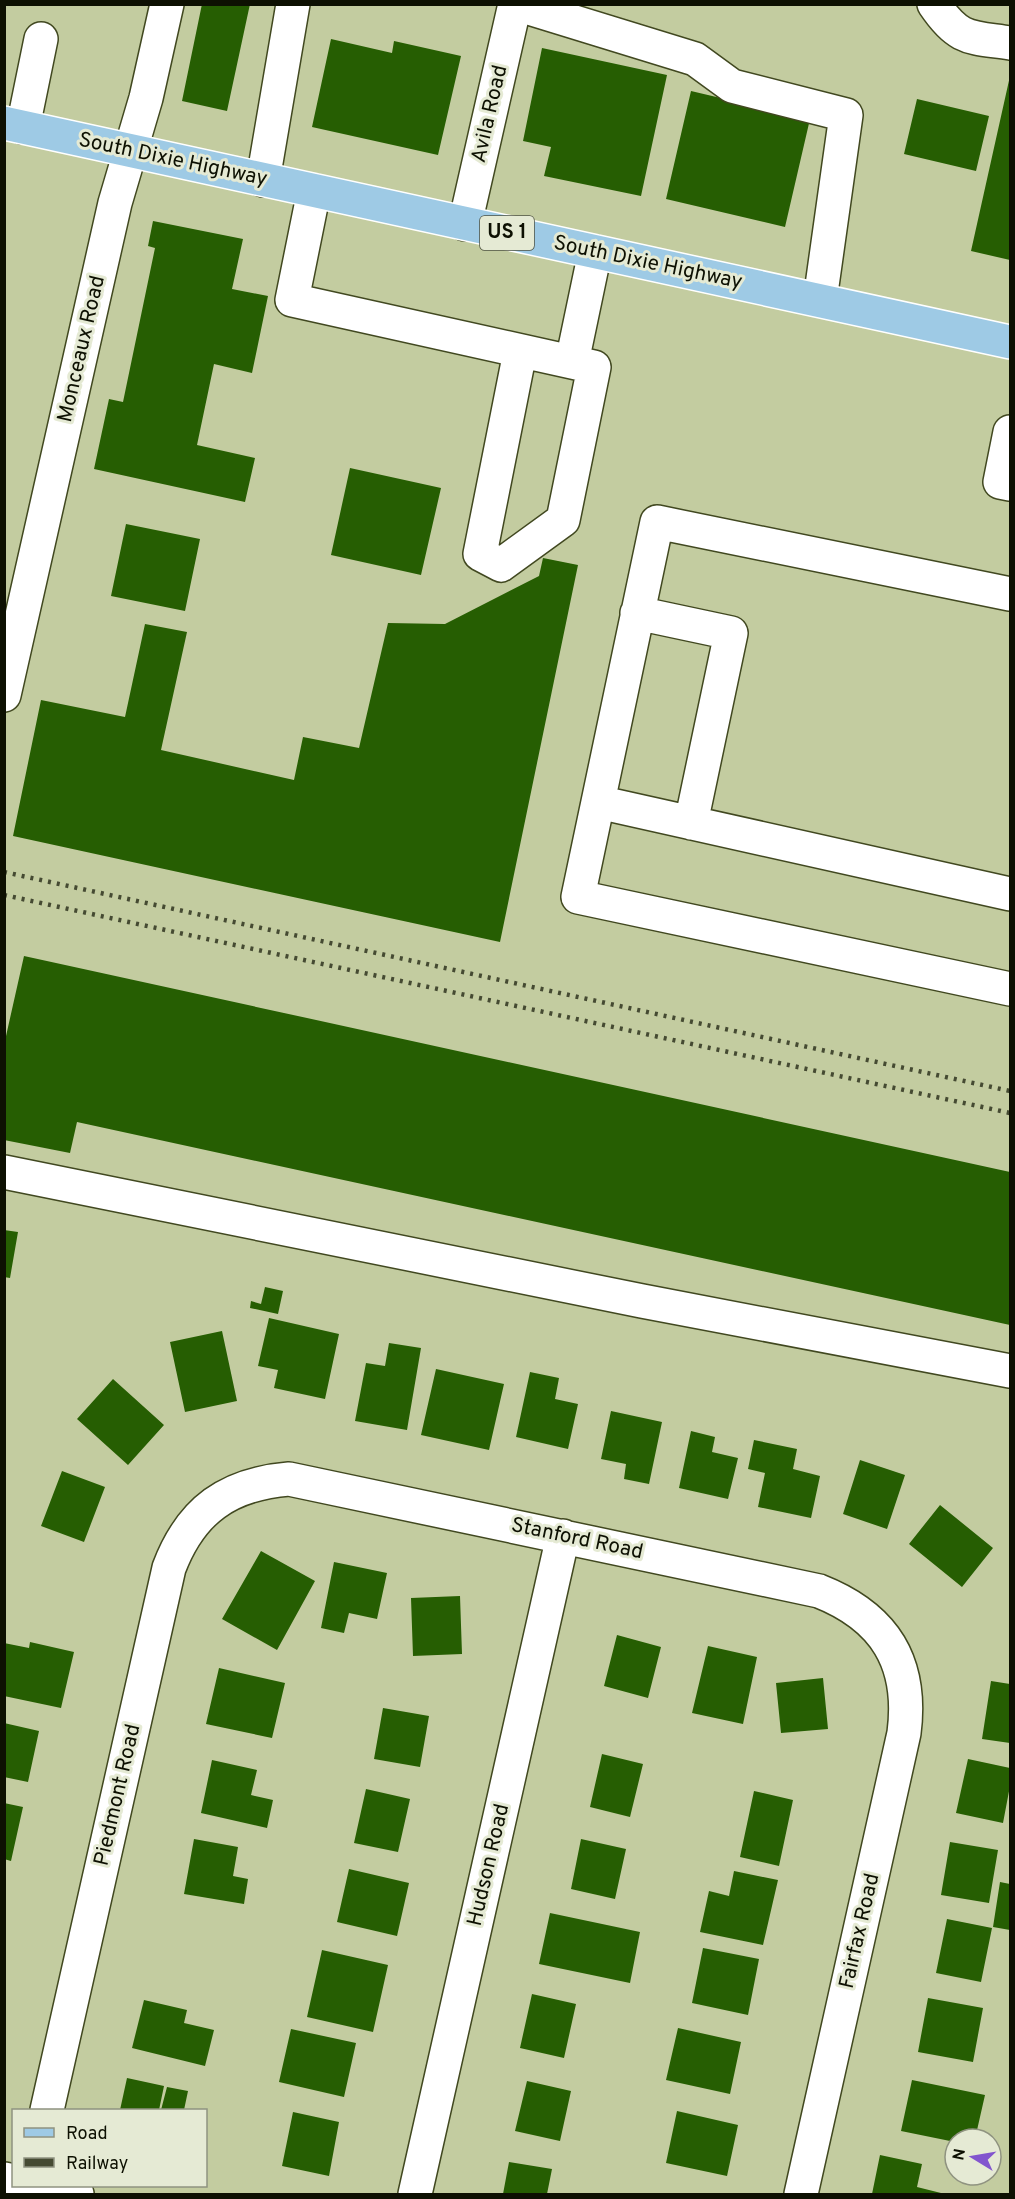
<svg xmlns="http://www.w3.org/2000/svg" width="1015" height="2199" font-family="Overpass,sans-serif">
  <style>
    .building { fill: #265e02 }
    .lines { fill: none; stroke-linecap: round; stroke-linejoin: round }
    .minor-casing { stroke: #414820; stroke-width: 36 }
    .major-casing { stroke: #fff; stroke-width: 36 }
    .minor { stroke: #fff; stroke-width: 33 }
    .major { stroke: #9ecae5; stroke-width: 33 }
    .rail { stroke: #454a32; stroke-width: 4.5; stroke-dasharray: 3 6; stroke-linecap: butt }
    .labels { text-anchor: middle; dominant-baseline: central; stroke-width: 6; stroke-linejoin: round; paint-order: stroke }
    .shield { fill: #e5ead4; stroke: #4e5141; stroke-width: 1.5 }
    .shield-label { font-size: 20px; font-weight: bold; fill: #0d1002 }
    .street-label { font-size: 21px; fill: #0d1002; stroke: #e5ead4 }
  </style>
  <rect width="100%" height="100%" fill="#c3cca0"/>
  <path class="building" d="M202,4H250L227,111L182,101Z
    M331,39L392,53L394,41L461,56L438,155L312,127Z
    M542,48L667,75L641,196L544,176L551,147L523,141Z
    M1010,76V260L971,251Z
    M691,91L810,119L785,227L666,199Z
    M917,99L989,116L976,171L904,154Z
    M153,221L243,239L232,289L268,296L252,373L214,364L197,445L255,458L245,502L94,469L109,399L123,402L155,248L148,246Z
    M350,468L441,488L421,575L331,555Z
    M126,524L200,539L185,611L111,596Z
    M543,558L578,565L500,942L13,836L41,700L125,717L145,624L187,632L161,750L294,780L303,737L359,748L388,623L445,624L539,576Z
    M24,956L1010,1172V1325L77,1122L70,1153L4,1140V1045Z
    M4,1230L18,1232L10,1278L4,1277Z
    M265,1287L283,1291L278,1314L250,1308L251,1301L261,1304Z
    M269,1318L339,1334L325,1399L274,1388L278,1370L258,1366Z
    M222,1331L237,1401L185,1412L170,1342Z
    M389,1343L421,1348L407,1430L355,1421L366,1363L385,1366Z
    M436,1369L504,1384L489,1450L421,1435Z
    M530,1372L559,1378L555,1399L578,1404L568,1449L516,1437Z
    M113,1379L164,1425L128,1465L77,1419Z
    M611,1411L662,1422L649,1484L624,1479L626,1464L601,1459Z
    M691,1431L715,1437L712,1452L738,1458L728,1499L679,1488Z
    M754,1440L797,1449L793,1469L820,1476L811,1518L758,1507L765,1473L748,1469Z
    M860,1460L905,1475L887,1529L843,1514Z
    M62,1471L105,1487L84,1542L41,1526Z
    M940,1505L993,1548L962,1587L909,1544Z
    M261,1551L315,1581L277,1650L222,1619Z
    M334,1562L387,1573L377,1619L349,1613L344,1633L321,1628Z
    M460,1596L462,1654L413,1656L411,1598Z
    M617,1635L661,1647L648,1698L604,1686Z
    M30,1642L74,1652L61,1708L4,1696V1643L29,1648Z
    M708,1646L757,1657L743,1724L692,1713Z
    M219,1668L285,1683L272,1738L206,1724Z
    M823,1678L828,1729L781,1733L776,1683Z
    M991,1681L1010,1684V1743L982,1739Z
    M383,1708L429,1716L420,1767L374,1759Z
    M4,1723L39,1731L28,1782L4,1777Z
    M602,1754L643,1764L630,1817L590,1807Z
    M968,1759L1010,1768V1786L1003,1823L956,1813Z
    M212,1760L257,1770L251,1795L273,1800L267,1828L201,1813Z
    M366,1789L410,1799L398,1852L354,1843Z
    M754,1791L793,1800L779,1866L740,1857Z
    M4,1803L23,1807L11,1861L4,1859Z
    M194,1839L238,1847L233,1876L248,1879L244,1904L184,1894Z
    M581,1839L626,1849L615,1899L571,1889Z
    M950,1842L998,1850L989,1903L941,1895Z
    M349,1869L409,1883L397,1936L337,1922Z
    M734,1871L778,1880L763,1945L700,1932L709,1891L729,1896Z
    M1000,1882L1010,1884V1930L993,1927Z
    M550,1913L640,1932L630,1983L539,1964Z
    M947,1919L992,1928L981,1982L936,1973Z
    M703,1948L759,1959L748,2015L692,2003Z
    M322,1950L388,1965L373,2032L307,2017Z
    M532,1994L576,2004L564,2058L520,2048Z
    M928,1998L983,2008L973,2062L918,2052Z
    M144,2000L187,2010L184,2023L214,2030L205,2066L132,2048Z
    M678,2028L741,2042L730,2094L666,2080Z
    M291,2029L356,2043L344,2097L279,2082Z
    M127,2078L164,2086L159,2110H120Z
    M912,2080L985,2095L975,2139H955V2142L901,2131Z
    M527,2081L571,2091L560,2141L515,2131Z
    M167,2087L188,2091L184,2110H161Z
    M677,2111L738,2125L727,2176L666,2163Z
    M293,2112L339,2122L329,2176L282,2166Z
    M880,2155L922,2164L917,2187L945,2194H872Z
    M509,2162L552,2169L547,2194H503Z"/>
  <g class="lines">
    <g class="minor-casing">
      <path id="minor" d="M516,4L695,59L732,86L846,115L820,300
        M934,4C959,41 970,37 1010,43
        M23,127L41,39
        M263,180L293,4
        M314,191L292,300L594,367L563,520L501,565L480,554L520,352
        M465,224L515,4
        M572,362L595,252
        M1010,432L1000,482L1010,484
        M1010,594L657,522L578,897L1010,989
        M637,613L731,633L691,823
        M4,695L115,203L146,98L167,4
        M598,802L1010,894
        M4,1172L642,1301L1010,1371
        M47,2110L169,1568C191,1510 228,1484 289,1479L819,1591C885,1617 913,1663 904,1733L801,2194
        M4,2179L14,2181
        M35,2186L77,2194
        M415,2194L563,1536"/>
    </g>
    <g class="major-casing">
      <path id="major" d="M4,123L1010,342"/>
    </g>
    <use href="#minor" class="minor"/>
    <use href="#major" class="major"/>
    <path class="rail" d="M4,872L1010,1091
      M4,895L1010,1113"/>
  </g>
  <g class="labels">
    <rect class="shield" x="480" y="216" width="54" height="34" rx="4.5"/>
    <g class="shield-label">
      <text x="507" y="233">US 1</text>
    </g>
    <g class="street-label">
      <text transform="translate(490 114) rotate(-77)">Avila Road</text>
      <text transform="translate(173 160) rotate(12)">South Dixie Highway</text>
      <text transform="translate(648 263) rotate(12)">South Dixie Highway</text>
      <text transform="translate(82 349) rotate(-77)">Monceaux Road</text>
      <text transform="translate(577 1539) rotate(12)">Stanford Road</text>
      <text transform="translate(118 1795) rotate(-77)">Piedmont Road</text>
      <text transform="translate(489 1865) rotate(-77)">Hudson Road</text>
      <text transform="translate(860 1931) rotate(-77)">Fairfax Road</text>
    </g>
  </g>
  <rect width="1015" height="2199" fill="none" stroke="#0d1002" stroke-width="12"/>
  <rect x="12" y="2109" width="195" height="78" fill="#e5ead4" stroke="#8f9380" stroke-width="1.5"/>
  <rect x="24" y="2128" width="30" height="9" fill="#9ecae5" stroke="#8f9380" stroke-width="1.5"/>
  <text x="66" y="2139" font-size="18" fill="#0d1002">Road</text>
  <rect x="24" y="2158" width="30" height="9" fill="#454a32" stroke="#8f9380" stroke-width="1.5"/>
  <text x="66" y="2169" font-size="18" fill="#0d1002">Railway</text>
  <g transform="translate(973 2157) rotate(281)"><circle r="28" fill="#e5ead4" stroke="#8f9380" stroke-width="1.5"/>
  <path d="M0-4.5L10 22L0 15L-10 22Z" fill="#8255ce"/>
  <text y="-9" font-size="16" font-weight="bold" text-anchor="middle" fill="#0d1002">N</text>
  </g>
</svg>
